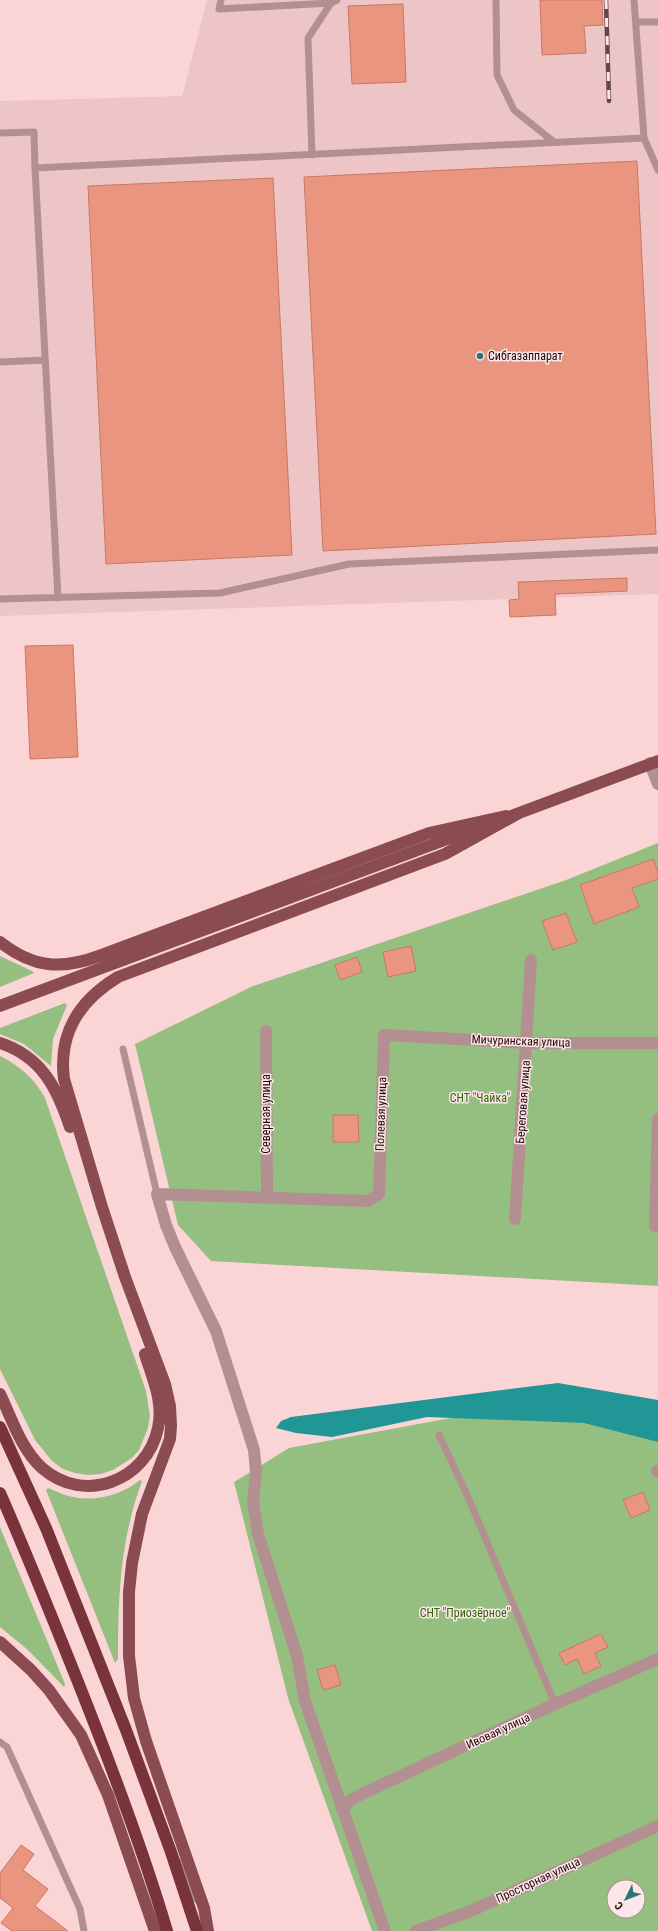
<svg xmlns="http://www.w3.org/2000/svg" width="658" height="1931" font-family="'Roboto Condensed',sans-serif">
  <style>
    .built { fill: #eec5c6 }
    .green { fill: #95bf80; fill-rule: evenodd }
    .water { fill: #209697 }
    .building { fill: #ea957f; stroke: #c97762 }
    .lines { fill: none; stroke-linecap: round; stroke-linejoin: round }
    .lane { stroke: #b48f91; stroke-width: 7 }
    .street { stroke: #b48f91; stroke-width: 12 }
    .primary { stroke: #8a4c51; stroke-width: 12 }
    .highway { stroke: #79333b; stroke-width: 12 }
    .rail-casing { stroke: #664548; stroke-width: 4.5 }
    .rail { stroke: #fbe7e8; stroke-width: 3; stroke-dasharray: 9; stroke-linecap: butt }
    .poi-dot { fill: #2a7575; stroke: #fbe7e8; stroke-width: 1.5 }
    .labels { text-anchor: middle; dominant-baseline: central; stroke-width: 3; stroke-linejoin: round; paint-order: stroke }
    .poi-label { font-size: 12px; fill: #240509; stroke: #fbe7e8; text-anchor: start }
    .street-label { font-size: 12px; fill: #240509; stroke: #fbe7e8 }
    .park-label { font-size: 12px; fill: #326409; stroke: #fbe7e8 }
  </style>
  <rect width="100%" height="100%" fill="#fbd5d6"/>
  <path class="built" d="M207,0H658V594L0,616V101L182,96Z"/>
  <path class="green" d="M658,843V1286L211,1261L178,1225L135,1044L253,986L566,880Z
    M0,956L32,971L34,973L0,987Z
    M65,1003L67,1005L53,1039L51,1066L24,1044L0,1034V1028Z
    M0,1056C20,1066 34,1078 45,1098L146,1391L150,1416L148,1428L139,1450L132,1458L113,1470L101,1474L88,1475L75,1473L63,1469L52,1461L35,1440L0,1369Z
    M548,1400L658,1426V1931H372L288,1698L234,1482L289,1448ZM614,1887H638V1911H614Z
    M140,1480L142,1481C120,1541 118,1596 118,1659L115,1663L46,1490L48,1488C54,1490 59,1493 65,1495C91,1503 119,1497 140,1480Z
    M0,1527L65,1684L64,1687L28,1650L0,1627Z"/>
  <path class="water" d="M558,1383L658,1400V1442L584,1423L427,1417L332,1437L296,1433L276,1428L281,1421L291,1417Z"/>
  <path class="building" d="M540,0H602L603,25L584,26L586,53L542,55Z
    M403,4L406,82L352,84L348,6Z
    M637,161L656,534L323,551L304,177Z
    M273,178L292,555L106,564L88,186Z
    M627,578V591L555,594L556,615L510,617L509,600L519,599L518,582Z
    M73,645L78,757L30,759L25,646Z
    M653,859L658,872V879L632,888L639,907L594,924L580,885Z
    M566,913L577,942L553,950L542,921Z
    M411,946L416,971L388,977L383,952Z
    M357,957L362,972L340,980L335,965Z
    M333,1115H358L359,1142H333Z
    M643,1492L650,1510L631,1518L623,1500Z
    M601,1634L608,1647L595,1653L601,1666L584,1674L577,1659L565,1665L559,1653Z
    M335,1665L341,1685L323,1690L317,1670Z
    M21,1845L34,1854L23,1870L48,1889L35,1906L68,1931H12L1,1923L13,1908L0,1898V1873Z"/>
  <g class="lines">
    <path class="lane" d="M221,0L219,9L331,3
      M496,0L497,75L514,110L554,142
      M634,0L644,138L658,170
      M636,22H658
      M0,133L34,132L35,168L644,138
      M312,155L308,38L331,3L337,0
      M35,168L58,598
      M0,362L45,360
      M0,599L220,593L349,564L658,550
      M123,1049L157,1194
      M439,1435L468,1497L555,1704
      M0,1742L7,1747L80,1909L84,1931"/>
    <path class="street" d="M650,763L658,784
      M266,1031L267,1197
      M515,1219L531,960
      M655,1226L658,1119
      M657,1471L658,1472
      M342,1809L352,1799L362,1794L555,1704L658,1659
      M178,1864L197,1897
      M385,1931L305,1701L297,1656L258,1534L253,1502L256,1472L254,1450L216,1331L175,1247L166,1225L157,1194L368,1201L379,1194L384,1035L527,1043H658
      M416,1931L471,1911L658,1826"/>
    <path class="primary" d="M511,816L658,761
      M0,942C33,968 61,970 99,956L429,833L506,816
      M0,1006L482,826
      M0,1043C42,1057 57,1088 70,1127
      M0,1394C12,1419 21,1449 42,1468C84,1505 147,1481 158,1428C164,1402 152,1377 145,1354
      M0,1642L31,1670L49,1690L81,1735L108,1795L155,1931
      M208,1931L204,1908L146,1741L134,1698L129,1656V1592L132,1563L142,1514L170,1439L171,1426L170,1406L165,1384L125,1277L102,1207L64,1079C58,1032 80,1000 118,977L445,854L519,813"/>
    <path class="highway" d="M0,1427L46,1528L126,1730L171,1852L197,1931
      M0,1493C26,1552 50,1612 74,1672C108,1757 141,1843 167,1931"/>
    <g class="rail-casing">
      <path id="rail" d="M606,0L609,101"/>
    </g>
    <use href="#rail" class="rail"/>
  </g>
  <circle class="poi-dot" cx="480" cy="356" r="4"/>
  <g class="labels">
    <g class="poi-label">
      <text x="488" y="356">Сибгазаппарат</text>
    </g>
    <g class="street-label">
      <text transform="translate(521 1041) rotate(2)">Мичуринская улица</text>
      <text transform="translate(523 1102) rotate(-86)">Береговая улица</text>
      <text transform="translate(266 1114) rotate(-90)">Северная улица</text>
      <text transform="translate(381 1114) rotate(-88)">Полевая улица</text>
      <text transform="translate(498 1731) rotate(-25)">Ивовая улица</text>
      <text transform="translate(538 1880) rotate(-25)">Просторная улица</text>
    </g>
    <g class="park-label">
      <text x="480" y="1098">СНТ "Чайка"</text>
      <text x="465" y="1613">СНТ "Приозёрное"</text>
    </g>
  </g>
  <g transform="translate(626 1899) rotate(227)"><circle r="19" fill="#fbe7e8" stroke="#a58d8f"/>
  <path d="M0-3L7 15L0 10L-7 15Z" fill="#2a7575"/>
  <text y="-6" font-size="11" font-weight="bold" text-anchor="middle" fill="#240509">С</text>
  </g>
</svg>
